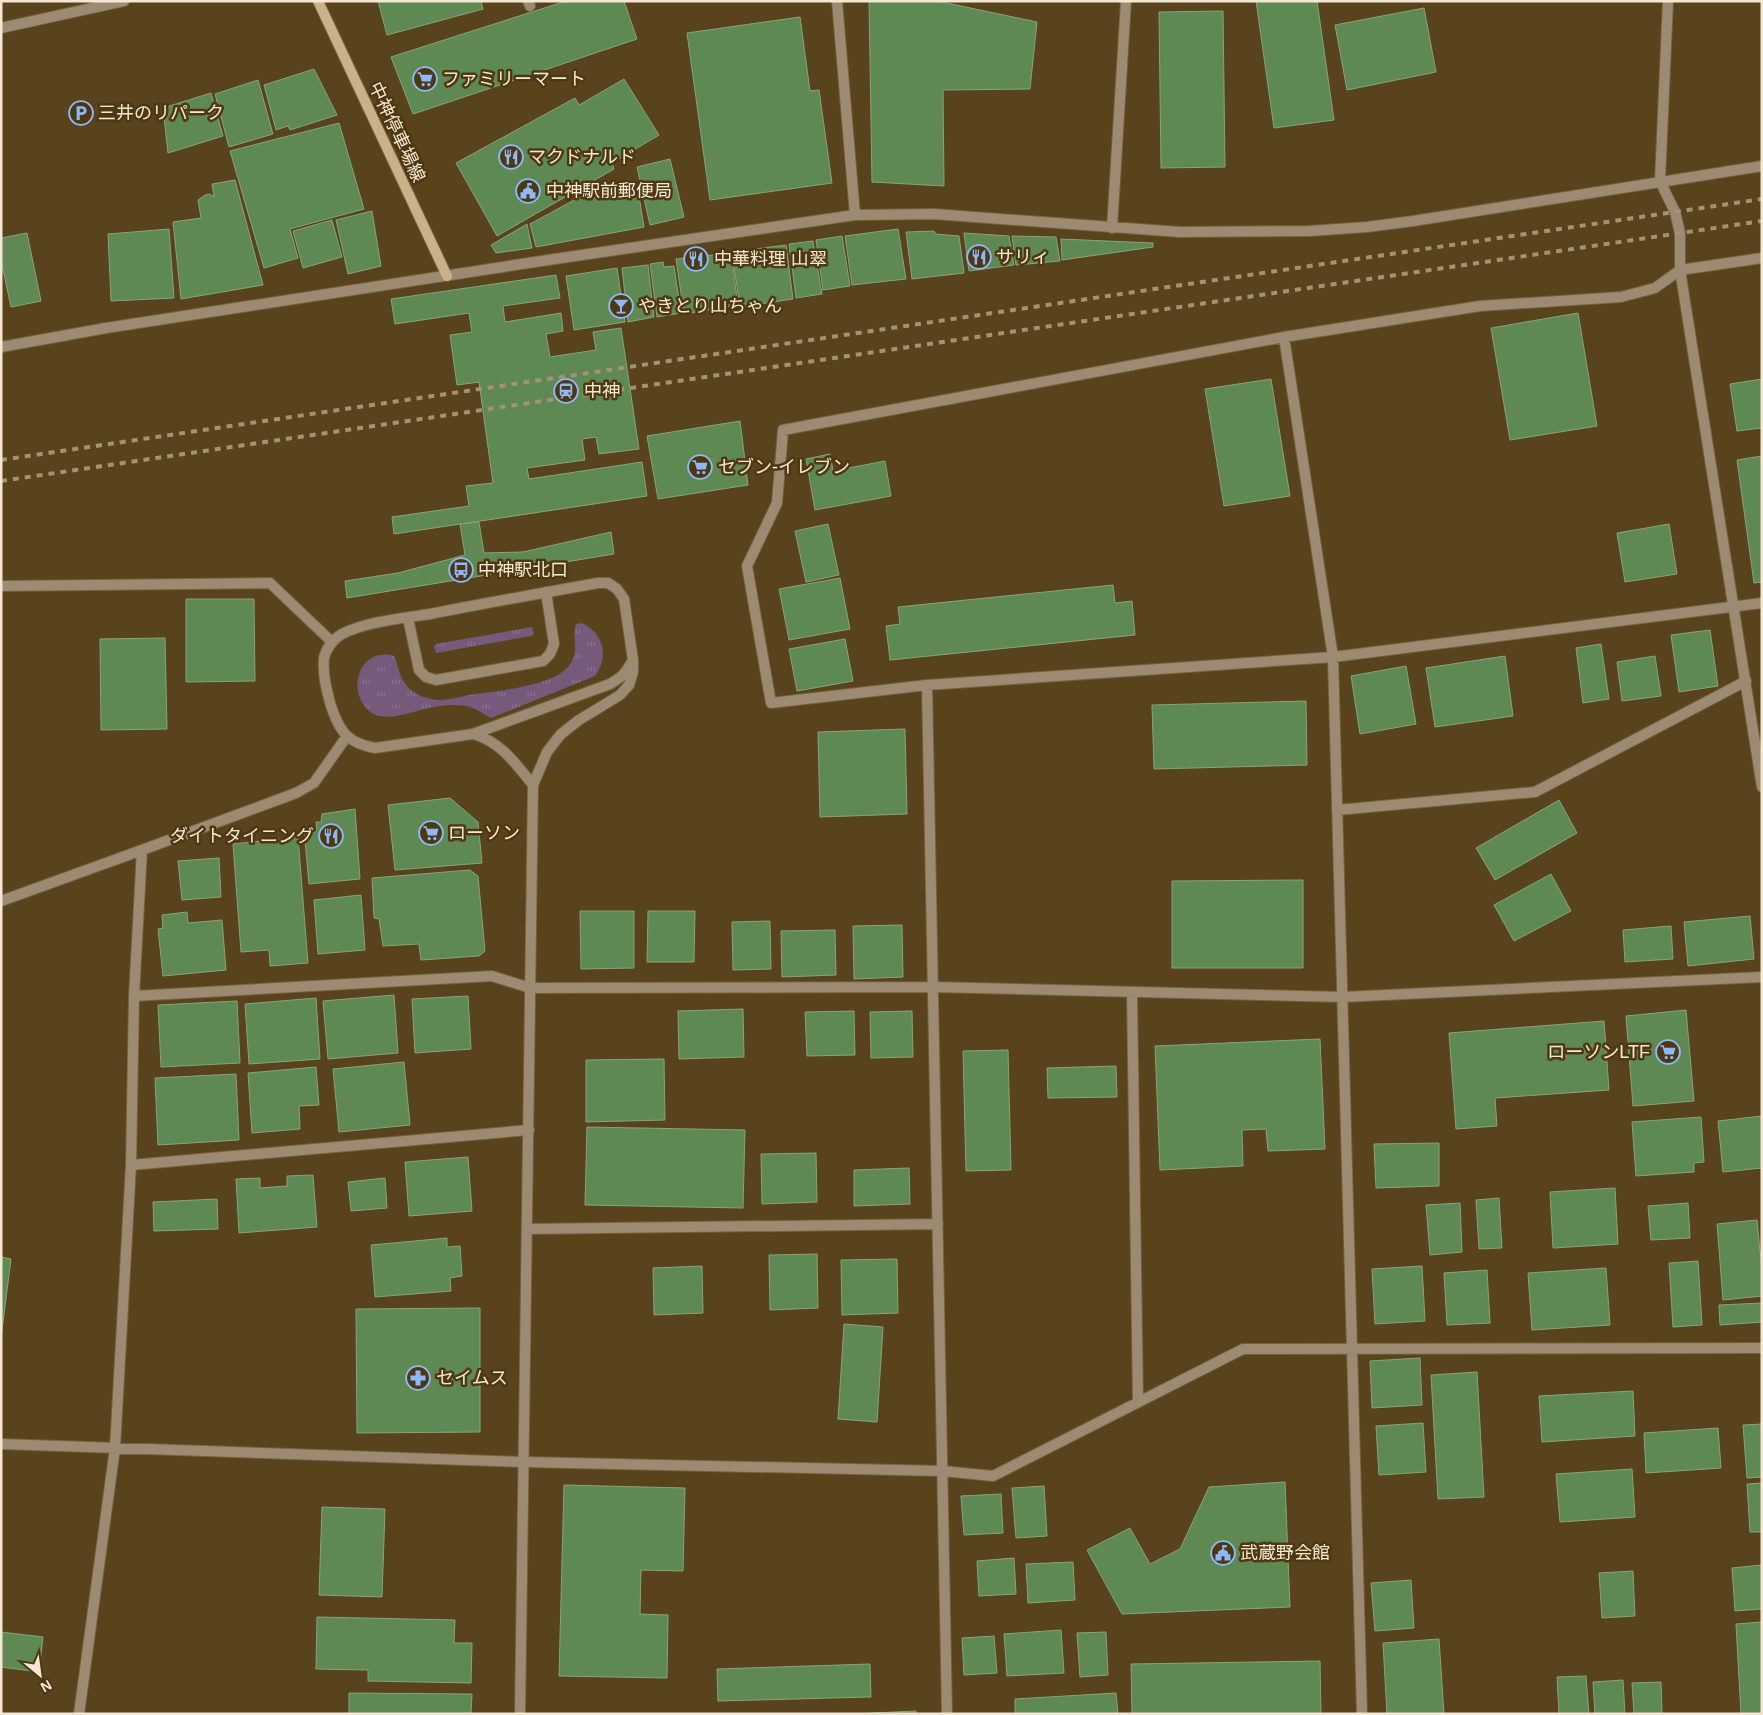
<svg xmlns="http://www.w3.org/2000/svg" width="1763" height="1715" font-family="Arial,'Noto Sans JP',sans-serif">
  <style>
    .grass { fill: url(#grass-tufts) }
    .building { fill: #5f8953; stroke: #87a47f }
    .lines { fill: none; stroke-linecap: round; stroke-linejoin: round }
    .service-casing { stroke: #75613d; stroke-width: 12 }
    .minor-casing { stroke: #75613d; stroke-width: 12 }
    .tertiary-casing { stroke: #75613d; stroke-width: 12 }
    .secondary-casing { stroke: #75613d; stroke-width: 12 }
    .service { stroke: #9c8b72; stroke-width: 10 }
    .minor { stroke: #9c8b72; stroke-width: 10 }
    .tertiary { stroke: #9c8b72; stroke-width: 10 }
    .secondary { stroke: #cbb188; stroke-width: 10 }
    .rail { stroke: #a49274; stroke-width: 4; stroke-dasharray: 6 6; stroke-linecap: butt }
    .labels { text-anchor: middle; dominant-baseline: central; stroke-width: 5; stroke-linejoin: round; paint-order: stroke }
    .poi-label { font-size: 18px; fill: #f5e8d3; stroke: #4e3811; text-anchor: start }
    .street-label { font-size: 18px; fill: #f5e8d3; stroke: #4e3811 }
  </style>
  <defs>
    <pattern id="grass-tufts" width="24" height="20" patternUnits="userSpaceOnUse" patternTransform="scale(1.25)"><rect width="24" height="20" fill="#755a7c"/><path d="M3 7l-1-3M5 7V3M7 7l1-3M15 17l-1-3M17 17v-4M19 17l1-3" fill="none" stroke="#89728e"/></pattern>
  </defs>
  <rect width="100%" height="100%" fill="#59431c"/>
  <path class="grass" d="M582,623C604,633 609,657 595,676L491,718C484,714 475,708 467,706C455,704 441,705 429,708C412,711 385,724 369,711C345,690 361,646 394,656C401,672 399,683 417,694C422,697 433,700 439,700C448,700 459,697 469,695C495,691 550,687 568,667C581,652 571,639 576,624Z
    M532,627L534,634L531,636L436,653L434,647L436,644Z"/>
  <path class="building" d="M378,1H481L483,9L387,35Z
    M566,1H624L637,39L413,114L391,57Z
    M869,1H937L1037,22L1030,89L943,90L944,186L872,182Z
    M1256,1H1317L1334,120L1274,128Z
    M1424,8L1436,72L1347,90L1335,25Z
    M1223,11L1225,167L1161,168L1159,12Z
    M800,17L810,91L819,90L832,183L710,200L687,33Z
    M314,69L337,115L290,130L288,126L276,130L264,85Z
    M624,79L659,135L612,163L614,169L497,236L456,163L575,98L579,105Z
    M258,80L273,134L229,147L215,94Z
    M211,93L223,136L168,153L163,108Z
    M339,123L364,209L290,229L298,258L264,268L230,151Z
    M670,159L684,217L650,225L637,167Z
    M235,180L263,285L181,299L173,222L201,218L198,200L205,195L210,194L214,197L212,184Z
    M637,184L644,227L536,247L530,224L587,193Z
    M372,211L381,266L348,274L336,220Z
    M332,220L342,257L303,268L293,231Z
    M527,224L532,248L496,253L491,245Z
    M169,229L174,298L111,301L108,234Z
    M898,229L906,279L852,285L845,236Z
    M934,231L936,234L959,236L964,273L912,279L906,232Z
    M27,233L41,301L11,307L1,260V238Z
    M964,233L1009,236L1014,265L969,271Z
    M842,236L850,286L823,290L816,240Z
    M1012,236L1056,237L1060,261L1016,265Z
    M1061,239L1153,243V247L1062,260Z
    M813,241L822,294L796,298L789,244Z
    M786,245L793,299L740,307L732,252Z
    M731,253L738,305L684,314L676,259Z
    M663,262L664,267L674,266L681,313L657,317L650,264Z
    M648,265L654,317L628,322L622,268Z
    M617,268L625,322L574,330L566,276Z
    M556,275L560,298L503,306L505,322L561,313L563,331L546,334L550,357L596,350L593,332L621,328L639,449L599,454L596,437L582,439L585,460L527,468L529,479L642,462L647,496L394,534L392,517L469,506L466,486L493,483L479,382L457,385L450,335L472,332L469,313L395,324L391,299Z
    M1578,313L1597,426L1510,440L1491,328Z
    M1271,379L1290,496L1224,506L1205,389Z
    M1762,379V428L1737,431L1730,384Z
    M740,421L748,485L658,499L647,436Z
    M830,454L833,471L885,461L891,496L815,510L806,459Z
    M1762,456V582L1754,583L1737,460Z
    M479,522L484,553L523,552L611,532L614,554L347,598L345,581L398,573L465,555L460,524Z
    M828,524L839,575L806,582L795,531Z
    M1669,524L1677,574L1625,582L1617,533Z
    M840,578L850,629L789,640L779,589Z
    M1113,585L1115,603L1132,601L1135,635L890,660L886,626L900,624L898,607Z
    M186,599H254L255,681L186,682Z
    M1710,630L1718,686L1679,692L1671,635Z
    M165,638L167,729L101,730L100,639Z
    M845,639L853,681L797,691L789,649Z
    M1601,644L1609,699L1583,703L1576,648Z
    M1505,656L1513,716L1435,727L1426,668Z
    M1655,656L1661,696L1622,701L1617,662Z
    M1406,666L1416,724L1360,734L1351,676Z
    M1306,701L1307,765L1154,769L1152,705Z
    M905,729L907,814L820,817L818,732Z
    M450,798L478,822L482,863L395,870L388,805Z
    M1559,800L1577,833L1495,880L1476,848Z
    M355,809L360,879L309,884L304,830L317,829L316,822H321L322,814Z
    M298,837L308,963L270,966L269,950L241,952L233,844Z
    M219,858L221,897L182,900L178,861Z
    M470,870L478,876L485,951L479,956L421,960L419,944L383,946L379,919L374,918L372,878Z
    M1551,874L1571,911L1514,941L1494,905Z
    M1303,880V968H1172V881Z
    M361,895L365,950L318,954L314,900Z
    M580,911H634V968L581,969Z
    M648,911H695L694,962H647Z
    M187,912L188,923L222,920L226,970L163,976L158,929L163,928L162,915Z
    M1750,916L1754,959L1688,966L1684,922Z
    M770,921L771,969L733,970L732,922Z
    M902,925L903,977L854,979L853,926Z
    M1671,926L1673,959L1625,962L1623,930Z
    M835,930L836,975L782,977L781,931Z
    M394,995L398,1053L328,1059L323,1001Z
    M468,996L471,1049L415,1053L412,999Z
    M316,998L320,1059L249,1064L245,1004Z
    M237,1001L240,1063L161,1067L158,1005Z
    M743,1009L744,1057L679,1059L678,1011Z
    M1686,1010L1694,1101L1633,1106L1626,1016Z
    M854,1011L855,1055L807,1056L805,1012Z
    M912,1011L913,1057L871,1058L870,1012Z
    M1604,1021L1609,1090L1495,1098L1497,1126L1456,1129L1449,1033Z
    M1320,1039L1325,1149L1268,1151L1266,1129L1242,1130L1243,1166L1160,1170L1155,1046Z
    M1008,1050L1011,1170L966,1171L963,1051Z
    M664,1059L665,1120L586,1122V1060Z
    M404,1062L410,1125L339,1132L333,1069Z
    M1116,1066L1117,1097L1048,1098L1047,1068Z
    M316,1067L319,1105L299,1106L300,1129L252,1133L248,1073Z
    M236,1074L239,1140L158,1145L155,1078Z
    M1762,1116V1168L1723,1172L1718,1121Z
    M1701,1117L1704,1162L1694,1163V1172L1636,1176L1632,1122Z
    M587,1127L745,1130L743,1208L585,1205Z
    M1439,1143V1186L1376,1188L1374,1144Z
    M816,1153L817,1202L762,1204L761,1154Z
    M468,1157L472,1211L409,1216L405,1162Z
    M909,1168L910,1204L854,1206V1170Z
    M313,1175L317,1227L239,1233L236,1179L260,1178V1188L287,1186V1176Z
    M385,1178L387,1208L351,1211L348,1182Z
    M1615,1188L1618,1244L1553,1248L1550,1192Z
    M1499,1198L1502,1248L1479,1249L1476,1200Z
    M217,1199L218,1229L154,1231L153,1202Z
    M1460,1203L1462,1252L1430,1255L1426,1205Z
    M1688,1203L1690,1238L1651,1240L1648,1206Z
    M1757,1220L1762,1271V1296L1723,1300L1717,1224Z
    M447,1238V1247L460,1246L462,1276L450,1278L451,1291L375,1297L371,1245Z
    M817,1254L818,1308L770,1310L769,1255Z
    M1,1257L11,1259L1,1338Z
    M897,1259L898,1313L842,1315L841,1260Z
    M1698,1261L1702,1325L1673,1327L1669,1263Z
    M702,1266L703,1313L654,1315L653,1268Z
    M1422,1266L1425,1321L1375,1324L1372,1269Z
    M1606,1268L1610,1325L1532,1330L1528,1273Z
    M1487,1270L1490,1323L1447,1325L1444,1273Z
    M1762,1303V1322L1720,1325L1719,1305Z
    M480,1308V1432L357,1433L356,1309Z
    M844,1324L883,1327L877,1422L838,1419Z
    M1420,1358L1422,1405L1372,1408L1370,1361Z
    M1477,1372L1484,1497L1438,1499L1431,1375Z
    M1633,1391L1635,1436L1542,1442L1539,1396Z
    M1423,1423L1426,1472L1379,1475L1376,1426Z
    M1762,1424V1477L1747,1478L1743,1425Z
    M1718,1428L1721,1468L1646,1473L1644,1433Z
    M1632,1469L1635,1517L1560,1522L1556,1474Z
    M1285,1482L1290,1607L1122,1614L1087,1550L1130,1528L1150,1564L1180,1549L1209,1487Z
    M1762,1483V1532H1750L1747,1484Z
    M564,1485L685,1488L683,1571L641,1570L640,1614L668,1615L667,1678L559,1676Z
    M1044,1486L1047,1536L1016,1538L1012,1488Z
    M1001,1494L1003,1533L964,1535L961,1496Z
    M322,1507L385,1509L382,1597L319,1595Z
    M1014,1558L1016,1594L979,1596L977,1561Z
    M1073,1562L1075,1600L1028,1603L1026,1564Z
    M1762,1565V1609L1735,1611L1732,1568Z
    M1633,1571L1635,1616L1602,1618L1599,1573Z
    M1411,1580L1414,1628L1375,1631L1371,1583Z
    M317,1617L455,1620L454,1643H472L471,1683L368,1681V1670L316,1669Z
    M1762,1622V1714H1741L1736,1624Z
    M1061,1630L1064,1673L1007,1676L1004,1634Z
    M1,1632L43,1637L39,1672L1,1667Z
    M1106,1632L1108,1675L1080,1677L1077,1633Z
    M994,1636L997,1673L964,1675L962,1638Z
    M1439,1639L1444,1714H1387L1383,1643Z
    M1320,1661L1321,1714H1132L1131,1664Z
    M870,1664L871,1697L718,1701L717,1669Z
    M1586,1676L1589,1714H1559L1557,1677Z
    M1623,1680L1625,1714H1595L1593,1682Z
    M1661,1682L1662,1714H1634L1632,1683Z
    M349,1693L472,1694L471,1714H349Z
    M1116,1693L1118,1714H1015V1699Z
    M916,1711V1714H851Z"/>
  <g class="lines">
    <g class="service-casing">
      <path id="service" d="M528,1L530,6
        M1,28L124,1
        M408,618L419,670L426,677L436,680L543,661L550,654L554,644L546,592"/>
    </g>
    <g class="minor-casing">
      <path id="minor" d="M837,1L855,215
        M1660,181L1668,1
        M1112,228L1126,1
        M1762,258L1680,270L1655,288L1621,297L1480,306L1284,337L783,430L777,503L747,566L771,703L927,685L1333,657L1762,603
        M1284,337L1333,657L1362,1714
        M1,347L106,328L548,260L855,215L934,214L1180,232L1309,231L1367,227L1413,221L1762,166
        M598,583H608L617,589L624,599L633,660V672L629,685L620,695L579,720L561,734L547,752L533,785C516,764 500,741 473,734L375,748C364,746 355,743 347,736C332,721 322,679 324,658C326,649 333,639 342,634C365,622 404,618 430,614C486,603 542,593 598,583Z
        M1,586L270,583L332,642
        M927,685L947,1714
        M473,734L610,684C620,678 626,674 631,663
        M1337,810L1535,792L1746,681
        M1,901L142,850L296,793L314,783L347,736
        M1132,993L1138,1402
        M134,996L492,976L530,988L933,987L1343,997L1762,977
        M131,1165L529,1130
        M527,1229L938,1224
        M1,1444L524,1462L943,1471L993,1476L1243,1349L1762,1348
        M79,1714L115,1448L131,1165L134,996L142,850"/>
    </g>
    <g class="tertiary-casing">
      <path id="tertiary" d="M1660,181L1675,212L1680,233V270L1762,787
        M520,1714L533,785"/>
    </g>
    <g class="secondary-casing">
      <path id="secondary" d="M318,1L447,276"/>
    </g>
    <use href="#service" class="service"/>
    <use href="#minor" class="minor"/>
    <use href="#tertiary" class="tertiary"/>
    <use href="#secondary" class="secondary"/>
    <path class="rail" d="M1,460L1762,199
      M1,481L1762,221"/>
  </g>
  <defs>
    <g id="supermarket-ring" transform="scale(1.25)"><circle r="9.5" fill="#4e3811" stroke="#8db9fc" stroke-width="1.5"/><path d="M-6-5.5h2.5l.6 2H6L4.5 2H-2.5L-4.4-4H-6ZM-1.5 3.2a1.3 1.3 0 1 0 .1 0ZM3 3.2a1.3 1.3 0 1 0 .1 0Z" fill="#8db9fc"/></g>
    <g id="parking-ring" transform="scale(1.25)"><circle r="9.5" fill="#4e3811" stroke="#8db9fc" stroke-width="1.5"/><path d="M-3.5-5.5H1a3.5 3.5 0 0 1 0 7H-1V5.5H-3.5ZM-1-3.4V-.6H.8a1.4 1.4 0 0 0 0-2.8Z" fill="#8db9fc"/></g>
    <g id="restaurant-ring" transform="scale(1.25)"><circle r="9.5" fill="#4e3811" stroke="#8db9fc" stroke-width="1.5"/><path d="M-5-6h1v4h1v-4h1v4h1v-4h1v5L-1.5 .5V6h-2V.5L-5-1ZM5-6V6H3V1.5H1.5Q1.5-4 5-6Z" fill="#8db9fc"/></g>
    <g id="civic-ring" transform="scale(1.25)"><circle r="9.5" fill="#4e3811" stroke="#8db9fc" stroke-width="1.5"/><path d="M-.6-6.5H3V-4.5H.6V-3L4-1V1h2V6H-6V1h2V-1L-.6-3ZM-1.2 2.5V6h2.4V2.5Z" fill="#8db9fc"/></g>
    <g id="bar-ring" transform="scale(1.25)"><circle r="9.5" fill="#4e3811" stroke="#8db9fc" stroke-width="1.5"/><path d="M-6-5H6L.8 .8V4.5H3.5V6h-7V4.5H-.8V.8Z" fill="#8db9fc"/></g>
    <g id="station-ring" transform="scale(1.25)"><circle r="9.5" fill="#4e3811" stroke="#8db9fc" stroke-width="1.5"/><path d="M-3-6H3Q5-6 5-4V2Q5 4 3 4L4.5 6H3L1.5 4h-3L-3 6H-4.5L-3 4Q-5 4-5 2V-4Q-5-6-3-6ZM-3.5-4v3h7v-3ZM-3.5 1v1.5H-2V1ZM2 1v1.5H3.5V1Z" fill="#8db9fc"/></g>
    <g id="bus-ring" transform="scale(1.25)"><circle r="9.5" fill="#4e3811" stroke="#8db9fc" stroke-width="1.5"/><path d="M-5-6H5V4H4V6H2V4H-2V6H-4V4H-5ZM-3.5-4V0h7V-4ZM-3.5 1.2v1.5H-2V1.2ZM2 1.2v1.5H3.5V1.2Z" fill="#8db9fc"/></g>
    <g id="pharmacy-ring" transform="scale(1.25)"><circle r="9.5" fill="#4e3811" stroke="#8db9fc" stroke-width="1.5"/><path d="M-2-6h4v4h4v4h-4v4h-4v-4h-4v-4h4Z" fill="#8db9fc"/></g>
  </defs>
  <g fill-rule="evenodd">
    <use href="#supermarket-ring" x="425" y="79"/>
    <use href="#parking-ring" x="81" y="113"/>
    <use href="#restaurant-ring" x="511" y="157"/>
    <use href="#civic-ring" x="528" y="191"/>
    <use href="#restaurant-ring" x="979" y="257"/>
    <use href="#restaurant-ring" x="696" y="259"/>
    <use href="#bar-ring" x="621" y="306"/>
    <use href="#station-ring" x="566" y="391"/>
    <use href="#supermarket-ring" x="700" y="467"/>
    <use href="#bus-ring" x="461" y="570"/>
    <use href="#supermarket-ring" x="431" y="833"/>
    <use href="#restaurant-ring" x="331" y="836"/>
    <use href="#supermarket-ring" x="1668" y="1052"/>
    <use href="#pharmacy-ring" x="418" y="1378"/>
    <use href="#civic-ring" x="1223" y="1553"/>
  </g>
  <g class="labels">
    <g class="poi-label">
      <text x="442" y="79">ファミリーマート</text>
      <text x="98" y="113">三井のリパーク</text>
      <text x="528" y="157">マクドナルド</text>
      <text x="546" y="191">中神駅前郵便局</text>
      <text x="996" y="257">サリィ</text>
      <text x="714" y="259">中華料理 山翠</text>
      <text x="638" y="306">やきとり山ちゃん</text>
      <text x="584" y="391">中神</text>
      <text x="718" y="467">セブン-イレブン</text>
      <text x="478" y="570">中神駅北口</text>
      <text x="448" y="833">ローソン</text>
      <text x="314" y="836" text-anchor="end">ダイトタイニング</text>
      <text x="1650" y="1052" text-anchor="end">ローソンLTF</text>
      <text x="436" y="1378">セイムス</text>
      <text x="1240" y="1553">武蔵野会館</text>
    </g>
    <g class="street-label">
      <text transform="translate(397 132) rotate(65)">中神停車場線</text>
    </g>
  </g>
  <rect width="1763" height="1715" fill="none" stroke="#f5e8d3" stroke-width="5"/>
  <g transform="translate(40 1675) rotate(151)" stroke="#4e3811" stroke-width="4" paint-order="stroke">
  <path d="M0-4L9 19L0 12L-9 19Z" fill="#f5e8d3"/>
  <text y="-8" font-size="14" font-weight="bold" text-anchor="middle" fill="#f5e8d3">N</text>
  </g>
</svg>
